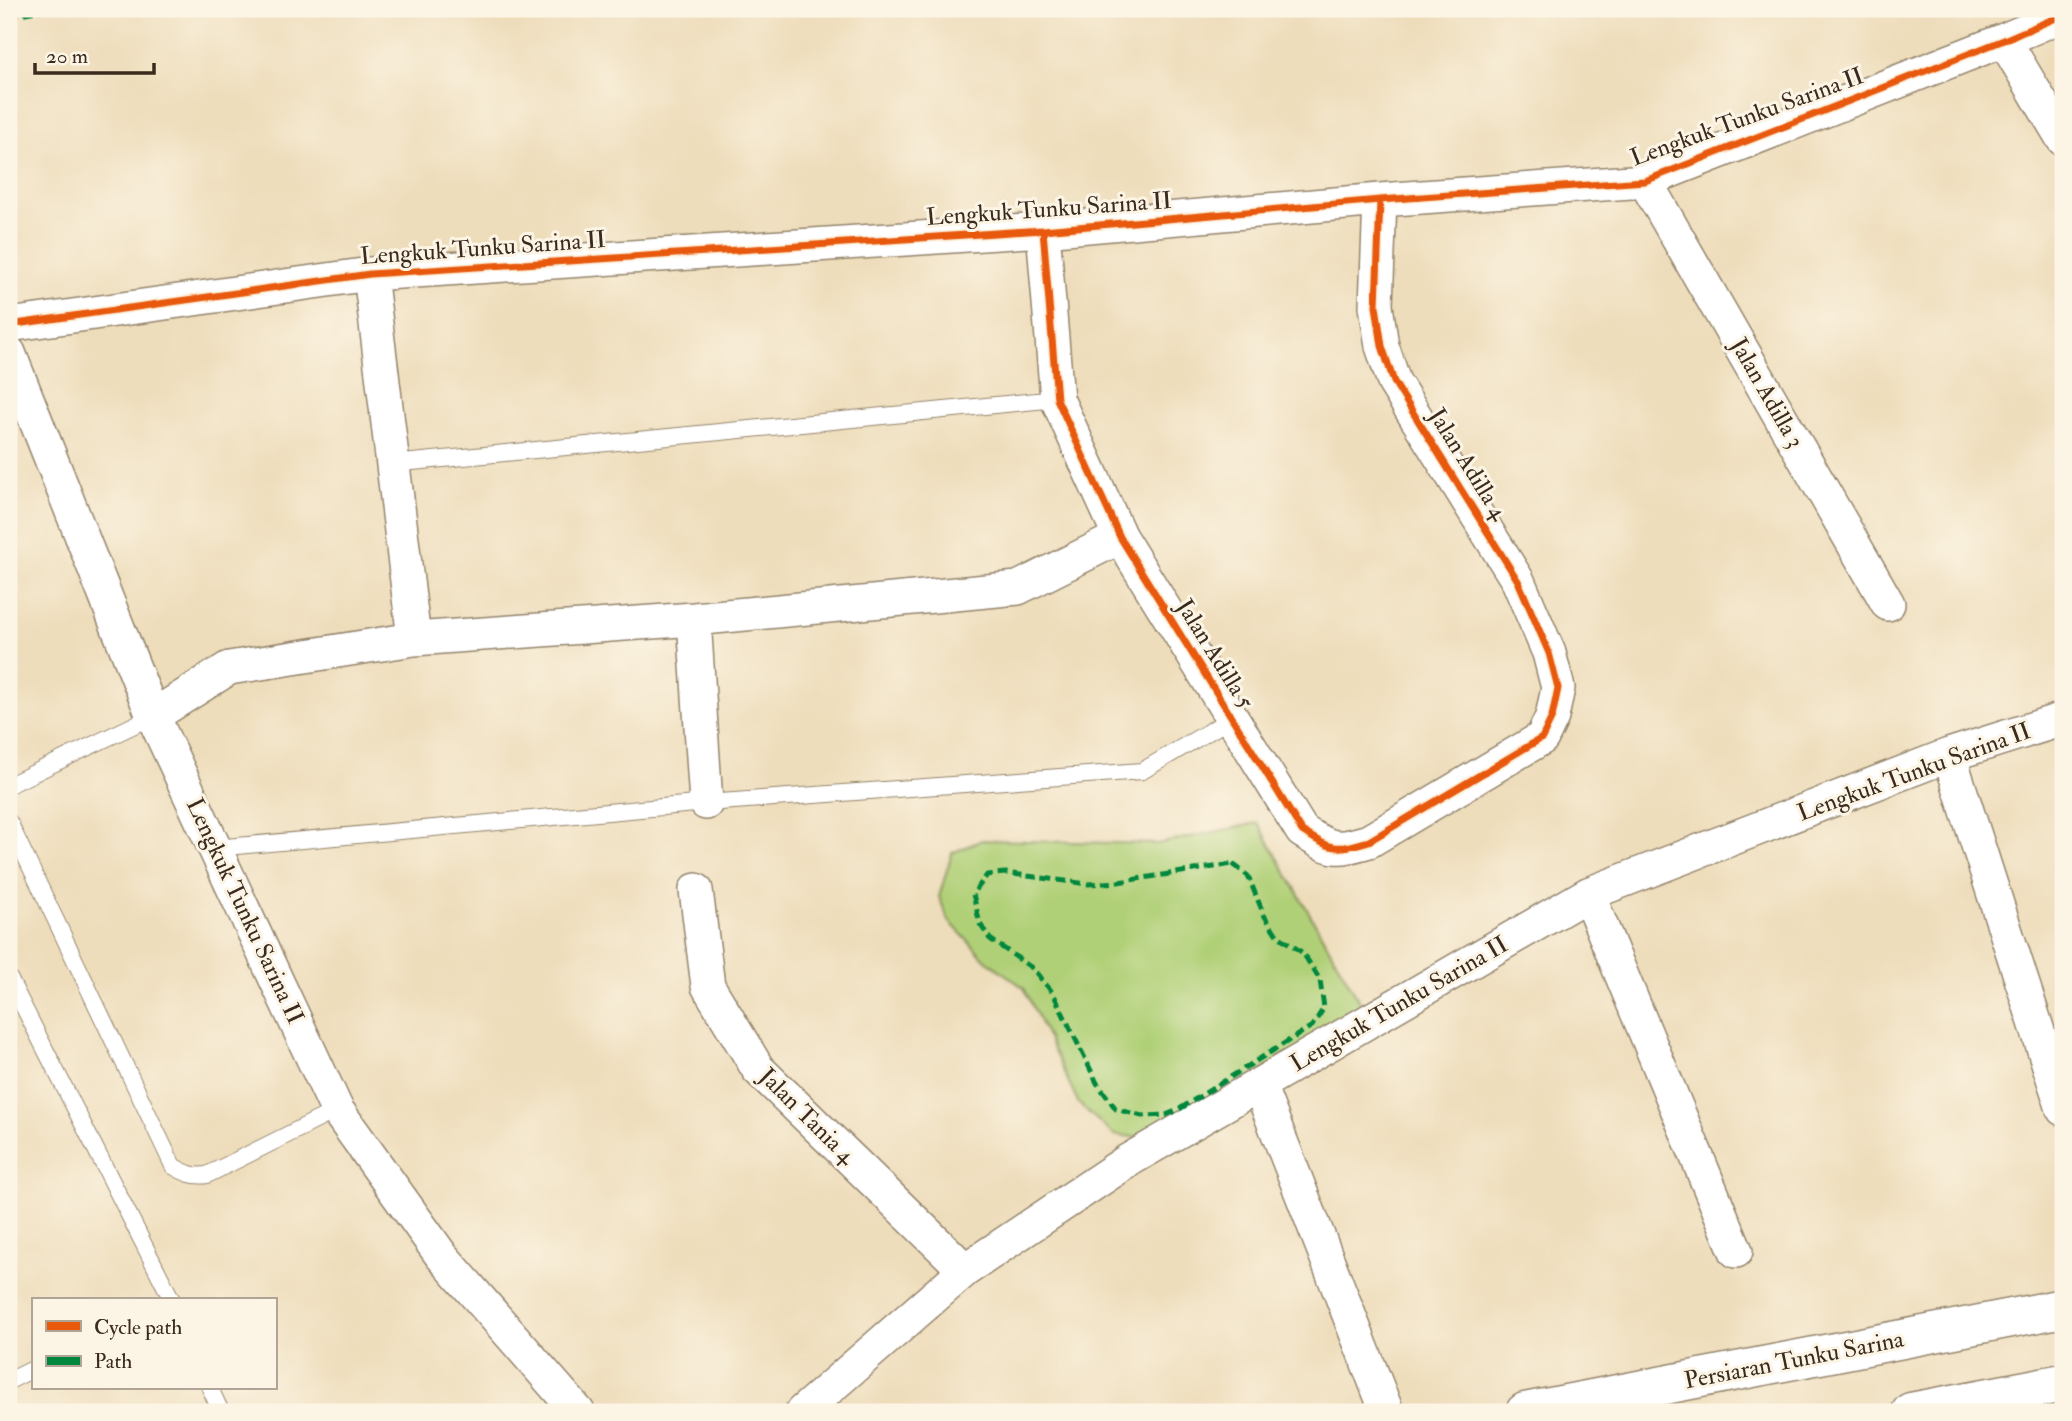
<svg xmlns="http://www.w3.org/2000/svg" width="2072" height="1421" font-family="'IM FELL Double Pica',serif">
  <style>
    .green { fill: #b0d077; stroke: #767d4a; stroke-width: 2 }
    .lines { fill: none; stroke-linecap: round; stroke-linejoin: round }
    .service-casing { stroke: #94846c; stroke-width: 18 }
    .minor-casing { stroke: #94846c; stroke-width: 36 }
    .tertiary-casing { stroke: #94846c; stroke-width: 41 }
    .service { stroke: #fff; stroke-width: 16 }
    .minor { stroke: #fff; stroke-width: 33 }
    .tertiary { stroke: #fff; stroke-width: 38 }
    .quiet { stroke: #00873e; stroke-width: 5; stroke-dasharray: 10 5; stroke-linecap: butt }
    .cycleway-casing { stroke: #fcf5e5; stroke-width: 11 }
    .cycleway { stroke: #e8590c; stroke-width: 7 }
    .labels { text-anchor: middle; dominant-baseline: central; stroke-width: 6; stroke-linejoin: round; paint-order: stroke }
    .street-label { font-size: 24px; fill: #3b2a1e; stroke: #fcf5e5 }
  </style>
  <rect width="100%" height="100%" fill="#fcf5e5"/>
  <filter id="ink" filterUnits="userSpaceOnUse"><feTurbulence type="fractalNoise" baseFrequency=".0143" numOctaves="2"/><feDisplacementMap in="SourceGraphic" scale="14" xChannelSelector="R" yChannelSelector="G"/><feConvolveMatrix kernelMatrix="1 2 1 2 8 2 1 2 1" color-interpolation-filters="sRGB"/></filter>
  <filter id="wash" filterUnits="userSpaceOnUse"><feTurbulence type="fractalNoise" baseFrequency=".00686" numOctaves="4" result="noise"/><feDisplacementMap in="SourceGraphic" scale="28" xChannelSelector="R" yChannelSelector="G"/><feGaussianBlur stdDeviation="1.57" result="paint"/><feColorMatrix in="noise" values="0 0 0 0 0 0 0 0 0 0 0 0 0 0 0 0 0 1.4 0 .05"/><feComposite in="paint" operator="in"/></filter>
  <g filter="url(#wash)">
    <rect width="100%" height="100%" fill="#edb"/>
    <path class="green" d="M1258,823L1365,1011L1146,1138L1114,1135L1079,1104L1024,988L986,960L949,921L939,897L952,853L982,840L1157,844Z"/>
  </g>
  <g filter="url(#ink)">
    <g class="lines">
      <g class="service-casing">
        <path id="service" d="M392,464L1057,399
          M9,785L153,716
          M9,822L173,1166C185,1173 193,1177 207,1175L337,1110
          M215,848L706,803L1142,771L1232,718
          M9,978L172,1300
          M9,1381L33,1369
          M210,1388L221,1412"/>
      </g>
      <g class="minor-casing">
        <path id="minor" d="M2004,40L2063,139
          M1645,181L1888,604
          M1043,230L1057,399L1120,537L1302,831C1332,850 1335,851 1369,841L1542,738L1552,717L1558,688L1549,653L1518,581L1394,382L1382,346L1376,306L1380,200
          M370,274L414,639
          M9,325L370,274L1043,230L1380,200L1645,181L2004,40L2063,15
          M9,353L153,716L337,1110L441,1255L578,1412
          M694,619L706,803
          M153,716L229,668L414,639L694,619L1018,588L1120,537
          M1949,755L2063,1109
          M696,890L708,986L758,1069L965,1270
          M1588,894L1736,1251
          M1259,1085L1387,1412
          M802,1412L965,1270L1129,1160L1588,894L1949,755L2063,719"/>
      </g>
      <g class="tertiary-casing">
        <path id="tertiary" d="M1525,1412L2063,1308
          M1911,1412L2063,1383"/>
      </g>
      <use href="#service" class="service"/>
      <use href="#minor" class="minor"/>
      <use href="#tertiary" class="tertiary"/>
      <path class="quiet" d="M9,16L47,9
        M1233,864L1248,876L1264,915L1277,935L1303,953L1320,980L1324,1008L1312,1026L1178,1110L1166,1115L1142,1116L1116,1109L1097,1083L1053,993L1032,968L990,939L980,924L973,894L987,875L1005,873L1088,884L1118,882Z"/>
      <g class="cycleway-casing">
        <path id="cycleway" d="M1043,230L1057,399L1120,537L1302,831C1332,850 1335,851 1369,841L1542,738L1552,717L1558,688L1549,653L1518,581L1394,382L1382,346L1376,306L1380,200
          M9,325L370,274L1043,230L1380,200L1645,181L2004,40L2063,15"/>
      </g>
      <use href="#cycleway" class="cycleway"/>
    </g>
  </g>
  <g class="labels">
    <g class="street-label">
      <text transform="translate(1747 117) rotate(-20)">Lengkuk Tunku Sarina II</text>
      <text transform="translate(1049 209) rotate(-4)">Lengkuk Tunku Sarina II</text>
      <text transform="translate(483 248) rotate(-4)">Lengkuk Tunku Sarina II</text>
      <text transform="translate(1767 393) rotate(60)">Jalan Adilla 3</text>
      <text transform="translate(1468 464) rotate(58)">Jalan Adilla 4</text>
      <text transform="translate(1215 654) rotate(58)">Jalan Adilla 5</text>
      <text transform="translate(1914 772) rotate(-20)">Lengkuk Tunku Sarina II</text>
      <text transform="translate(245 911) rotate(65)">Lengkuk Tunku Sarina II</text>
      <text transform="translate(1399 1004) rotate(-30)">Lengkuk Tunku Sarina II</text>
      <text transform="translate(807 1116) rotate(45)">Jalan Tania 4</text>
      <text transform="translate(1794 1360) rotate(-11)">Persiaran Tunku Sarina</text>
    </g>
  </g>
  <rect width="2072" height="1421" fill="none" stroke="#fcf5e5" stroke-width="35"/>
  <rect x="32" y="1298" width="245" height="91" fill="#fcf5e5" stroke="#afa495" stroke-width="2"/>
  <rect x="46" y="1321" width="35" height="10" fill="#e8590c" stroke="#afa495" stroke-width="2"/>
  <text x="94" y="1334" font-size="21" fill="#3b2a1e">Cycle path</text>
  <rect x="46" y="1356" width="35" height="10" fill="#00873e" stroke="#afa495" stroke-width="2"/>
  <text x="94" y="1368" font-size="21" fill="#3b2a1e">Path</text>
  <path d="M35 63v10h119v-10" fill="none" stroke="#3b2a1e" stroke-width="3.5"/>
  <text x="46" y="63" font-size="21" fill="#3b2a1e" stroke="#fcf5e5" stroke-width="5" paint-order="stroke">20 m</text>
</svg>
